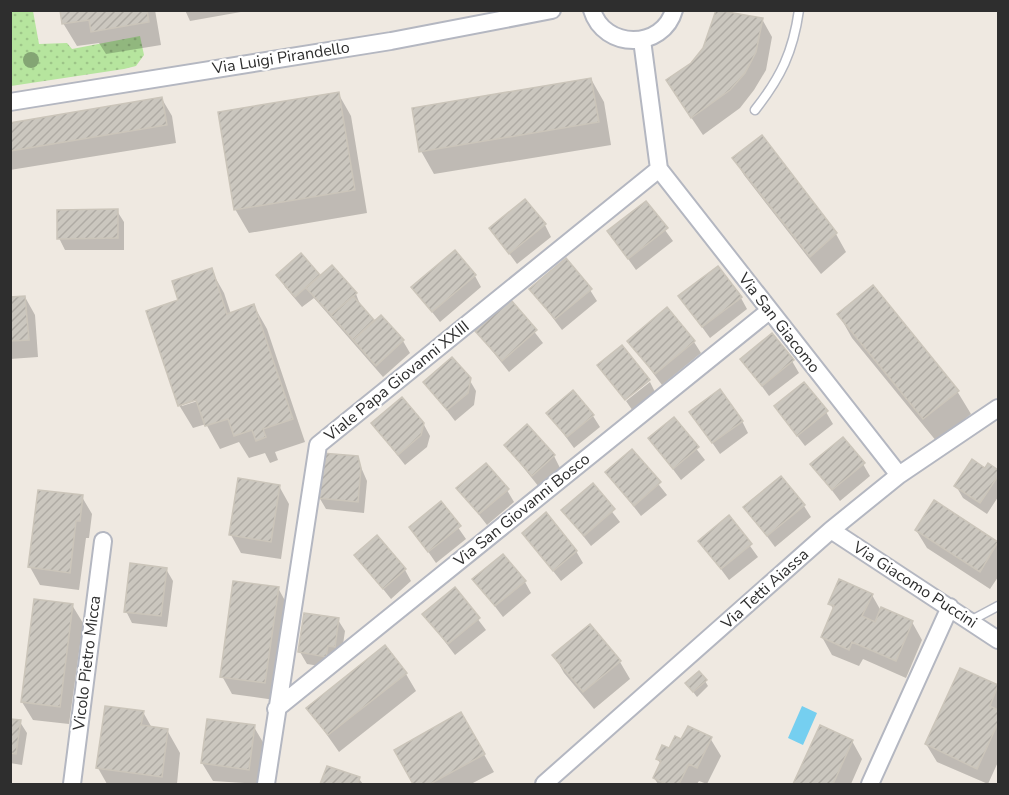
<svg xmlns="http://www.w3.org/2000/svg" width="1009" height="795" font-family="'Nunito Sans',sans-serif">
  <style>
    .park { fill: url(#park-dots) }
    .water { fill: #75cff0 }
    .shadow { fill: #0003; fill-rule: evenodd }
    .building { fill: url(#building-hatch); stroke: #cbc5ba; stroke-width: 1.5 }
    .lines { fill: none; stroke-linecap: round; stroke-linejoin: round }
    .lane-casing { stroke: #b4b7c1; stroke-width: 11 }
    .street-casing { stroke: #b4b7c1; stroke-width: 20 }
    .lane { stroke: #fff; stroke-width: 8 }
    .street { stroke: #fff; stroke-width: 16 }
    .tree { fill: #84a574 }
    .labels { text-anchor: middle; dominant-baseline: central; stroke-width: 4.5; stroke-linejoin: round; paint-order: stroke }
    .street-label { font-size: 16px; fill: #2e2e2e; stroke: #fff }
  </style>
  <defs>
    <pattern id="park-dots" width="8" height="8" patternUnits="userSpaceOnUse" patternTransform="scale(1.5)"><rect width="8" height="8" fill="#b6e59e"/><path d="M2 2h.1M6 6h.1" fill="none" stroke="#9dc588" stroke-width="1.8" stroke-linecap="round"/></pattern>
    <pattern id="building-hatch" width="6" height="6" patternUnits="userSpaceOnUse" patternTransform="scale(1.5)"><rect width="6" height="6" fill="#cbc7bf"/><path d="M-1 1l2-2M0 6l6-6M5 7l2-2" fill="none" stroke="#afaba4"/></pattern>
  </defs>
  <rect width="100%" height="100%" fill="#efe9e1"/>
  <path class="park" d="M11,10L33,11L39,44L67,43L72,49L140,36L144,55L136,66L124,69L11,86Z"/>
  <path class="water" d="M802,706L817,713L803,745L788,738Z"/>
  <path class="shadow" d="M61,10H155L161,45L106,54L99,43L77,46L63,23Z
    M185,10H252L190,21Z
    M762,19L772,37L766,70L754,90L740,108L703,135L678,98Z
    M591,79L604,102L611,145L434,174L421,151Z
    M338,93L351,116L367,213L249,233L235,209Z
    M162,99L172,116L176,143L10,170V124Z
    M734,158L836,234L846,252L821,274L744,175Z
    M645,203L673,241L636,270L609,232Z
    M117,211L124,222V250H65L59,238Z
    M545,225L551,237L517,264L491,229Z
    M301,255L320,277L356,294L361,307L374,322L381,317L403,341L410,353L383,377L314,298L302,307L285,287L278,275Z
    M211,270L224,293L231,314L254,306L267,329L305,442L275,452L278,460L270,463L265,453L249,458L239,442L220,449L206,424L193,428L179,405ZM203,396L204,399L182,406V403Z
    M475,276L481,287L440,322L413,288Z
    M531,289L590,290L597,301L562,330Z
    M25,297L35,315L38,357L10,359V298Z
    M680,297L741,298L747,309L710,338Z
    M511,302L543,343L509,372L477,332Z
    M839,315L957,391L971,414L937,442L852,338Z
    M629,341L694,342L701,353L662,385Z
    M742,359L792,361L799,373L769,396Z
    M469,379L476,391L474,405L455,421L425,382Z
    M650,382L655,392L633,411L626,401Z
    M775,407L826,412L833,424L805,446Z
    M691,412L742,421L748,433L720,454Z
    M548,413L593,416L600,427L574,448Z
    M673,419L705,460L681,480L650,439Z
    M423,423L430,436L427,447L405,465L373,424Z
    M506,446L554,456L560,468L539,487Z
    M632,451L667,495L641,516L607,472Z
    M357,458L367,481L364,513L326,509L319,497Z
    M812,464H863L870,476L840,501Z
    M988,465L998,472V497L987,514L963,498L956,486Z
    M279,486L289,504L281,559L241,553L231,535Z
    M592,486L620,522L591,546L563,510Z
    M458,488L507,490L514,502L487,525Z
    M82,497L92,514L89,538H86L79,590L40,585L30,567Z
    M935,502L998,543V577L990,589L927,548L916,530Z
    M441,503L466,539L436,563L411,527Z
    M804,506L811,517L775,547L745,507Z
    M729,517L758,557L729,580L700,541Z
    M523,533L576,551L583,563L561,581Z
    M356,555L405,570L411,581L391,599Z
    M166,569L173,581L167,627L132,623L126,611Z
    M474,579L525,582L531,593L503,617Z
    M278,588L288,606L275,700L232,694L222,676Z
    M455,589L486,630L455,655L424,614Z
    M872,595L881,611L912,622L922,640L906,678L863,659L859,666L832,655L822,637L834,610L830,604Z
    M72,605L83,623L69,724L33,720L22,702Z
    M338,620L345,631L341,658L332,668L307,664L300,652Z
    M554,655L620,662L630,679L594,709L564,673Z
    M961,670L998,688V762L988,784L937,762L926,744Z
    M406,674L416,691L339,752L308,708Z
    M705,681L708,686L697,697L687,684Z
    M143,712L152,728L167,730L180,753L177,784H107L98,768Z
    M461,714L494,772L471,784H415L396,750Z
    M10,720L20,722L27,733L22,765L10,763Z
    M254,727L264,744L258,784L213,781L202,763Z
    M820,727L852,741L862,759L851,784H795Z
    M710,738L721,756L707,784L699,781L697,784H658L654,778L661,764L657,759L682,741Z
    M328,768L359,779L363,784H322Z"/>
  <path class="building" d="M60,10H147L149,22L91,32L89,20L62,24Z
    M716,10L763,18L756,52L745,73L730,90L691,118L666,80L691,63L703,48Z
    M591,78L599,122L419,152L412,108Z
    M339,92L355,190L234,210L218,112Z
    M162,97L167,125L10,151V123Z
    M762,135L837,233L810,257L732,158Z
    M525,199L546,224L509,254L489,228Z
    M646,201L668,228L628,259L607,231Z
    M118,209V238L57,239V210Z
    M455,250L476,275L432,312L411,287Z
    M301,253L320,275L295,297L276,275Z
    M566,258L592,289L555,319L529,289Z
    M332,265L357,293L331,315L306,288Z
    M718,266L742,297L702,327L678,296Z
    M212,268L227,314L254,304L293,419L263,429L266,437L256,441L252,430L234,436L228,419L205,426L196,400L178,406L146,311L178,300L172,281Z
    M873,285L959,391L923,419L837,314Z
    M25,296L29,340L10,341V297Z
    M353,296L374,320L353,340L331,315Z
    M511,300L537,330L502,361L475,331Z
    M667,307L695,341L655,374L627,341Z
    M381,315L404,340L376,366L353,340Z
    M772,333L794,360L762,386L740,359Z
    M622,345L650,380L625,400L597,365Z
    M452,357L471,378L468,393L447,410L423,382Z
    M804,382L828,411L797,436L774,406Z
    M720,389L743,421L712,443L689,412Z
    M573,390L594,415L567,437L546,413Z
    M402,397L424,423L421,435L398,455L371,423Z
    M674,417L699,447L673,469L648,438Z
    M527,424L555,455L532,476L504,445Z
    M843,437L865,463L832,490L810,464Z
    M632,449L661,482L634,506L605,472Z
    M321,453L358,456L361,468L358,502L317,498Z
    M972,459L985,468L988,463L998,470V476L980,503L954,486Z
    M486,463L509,489L479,514L456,488Z
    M781,476L805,505L767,536L743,507Z
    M238,478L280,485L271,542L229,535Z
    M593,483L615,509L584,536L561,510Z
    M38,490L83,495L80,521H76L70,573L28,567Z
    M934,500L998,542L980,572L915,530Z
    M441,501L461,526L428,552L409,527Z
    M546,512L577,551L553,571L522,533Z
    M729,515L752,544L721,569L698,541Z
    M377,535L406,569L383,589L354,555Z
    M503,554L526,581L495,606L472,579Z
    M130,563L167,568L161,616L124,612Z
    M839,579L873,594L862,616L875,622L881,607L913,621L896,661L852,642L849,650L821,637L834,606L828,604Z
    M233,581L279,587L265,683L220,677Z
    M455,587L480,618L448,644L422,614Z
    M34,599L73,604L60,707L21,702Z
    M304,613L339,618L335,647L328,646L326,657L298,652Z
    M590,624L621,661L583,692L552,655Z
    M385,645L407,673L328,735L306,708Z
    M960,668L998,685L990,706L998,710V723L977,769L925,744Z
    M699,671L707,680L693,692L685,683Z
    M105,706L144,711L141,725L168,729L162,777L96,768Z
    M461,712L485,754L430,784H413L394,750Z
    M10,719L21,720L16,754L10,753Z
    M207,719L255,725L249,770L201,763Z
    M820,725L853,740L833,784H793Z
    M688,726L712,737L697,768L689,764L679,784H666L653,778L661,761L656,759L662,745L669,748L675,736L681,739Z
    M327,766L360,777L358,784H320Z"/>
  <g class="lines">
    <g class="lane-casing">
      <path id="lane" d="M755,110C781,77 793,52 799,10
        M970,621L998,606"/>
    </g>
    <g class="street-casing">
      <path id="street" d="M592,10C604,50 663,50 674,10
        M642,40L659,169
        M10,102L391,41L552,10
        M659,169L899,475
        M831,530L998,640
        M276,709L769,311
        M72,784L103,541
        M266,784L318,445L659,169
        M544,784L831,530L899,475L998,408
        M870,784L950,607"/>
    </g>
    <use href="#lane" class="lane"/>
    <use href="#street" class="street"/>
  </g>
  <circle class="tree" cx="31" cy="60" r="8"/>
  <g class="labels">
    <g class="street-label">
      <text transform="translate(281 58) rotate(-9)">Via Luigi Pirandello</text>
      <text transform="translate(779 323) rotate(52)">Via San Giacomo</text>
      <text transform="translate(397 381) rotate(-39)">Viale Papa Giovanni XXIII</text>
      <text transform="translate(522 510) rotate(-39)">Via San Giovanni Bosco</text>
      <text transform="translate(915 585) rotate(33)">Via Giacomo Puccini</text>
      <text transform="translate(765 589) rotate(-42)">Via Tetti Aiassa</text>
      <text transform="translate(87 663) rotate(-83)">Vicolo Pietro Micca</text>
    </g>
  </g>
  <rect width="1009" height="795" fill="none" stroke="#2e2e2e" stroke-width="24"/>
</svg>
